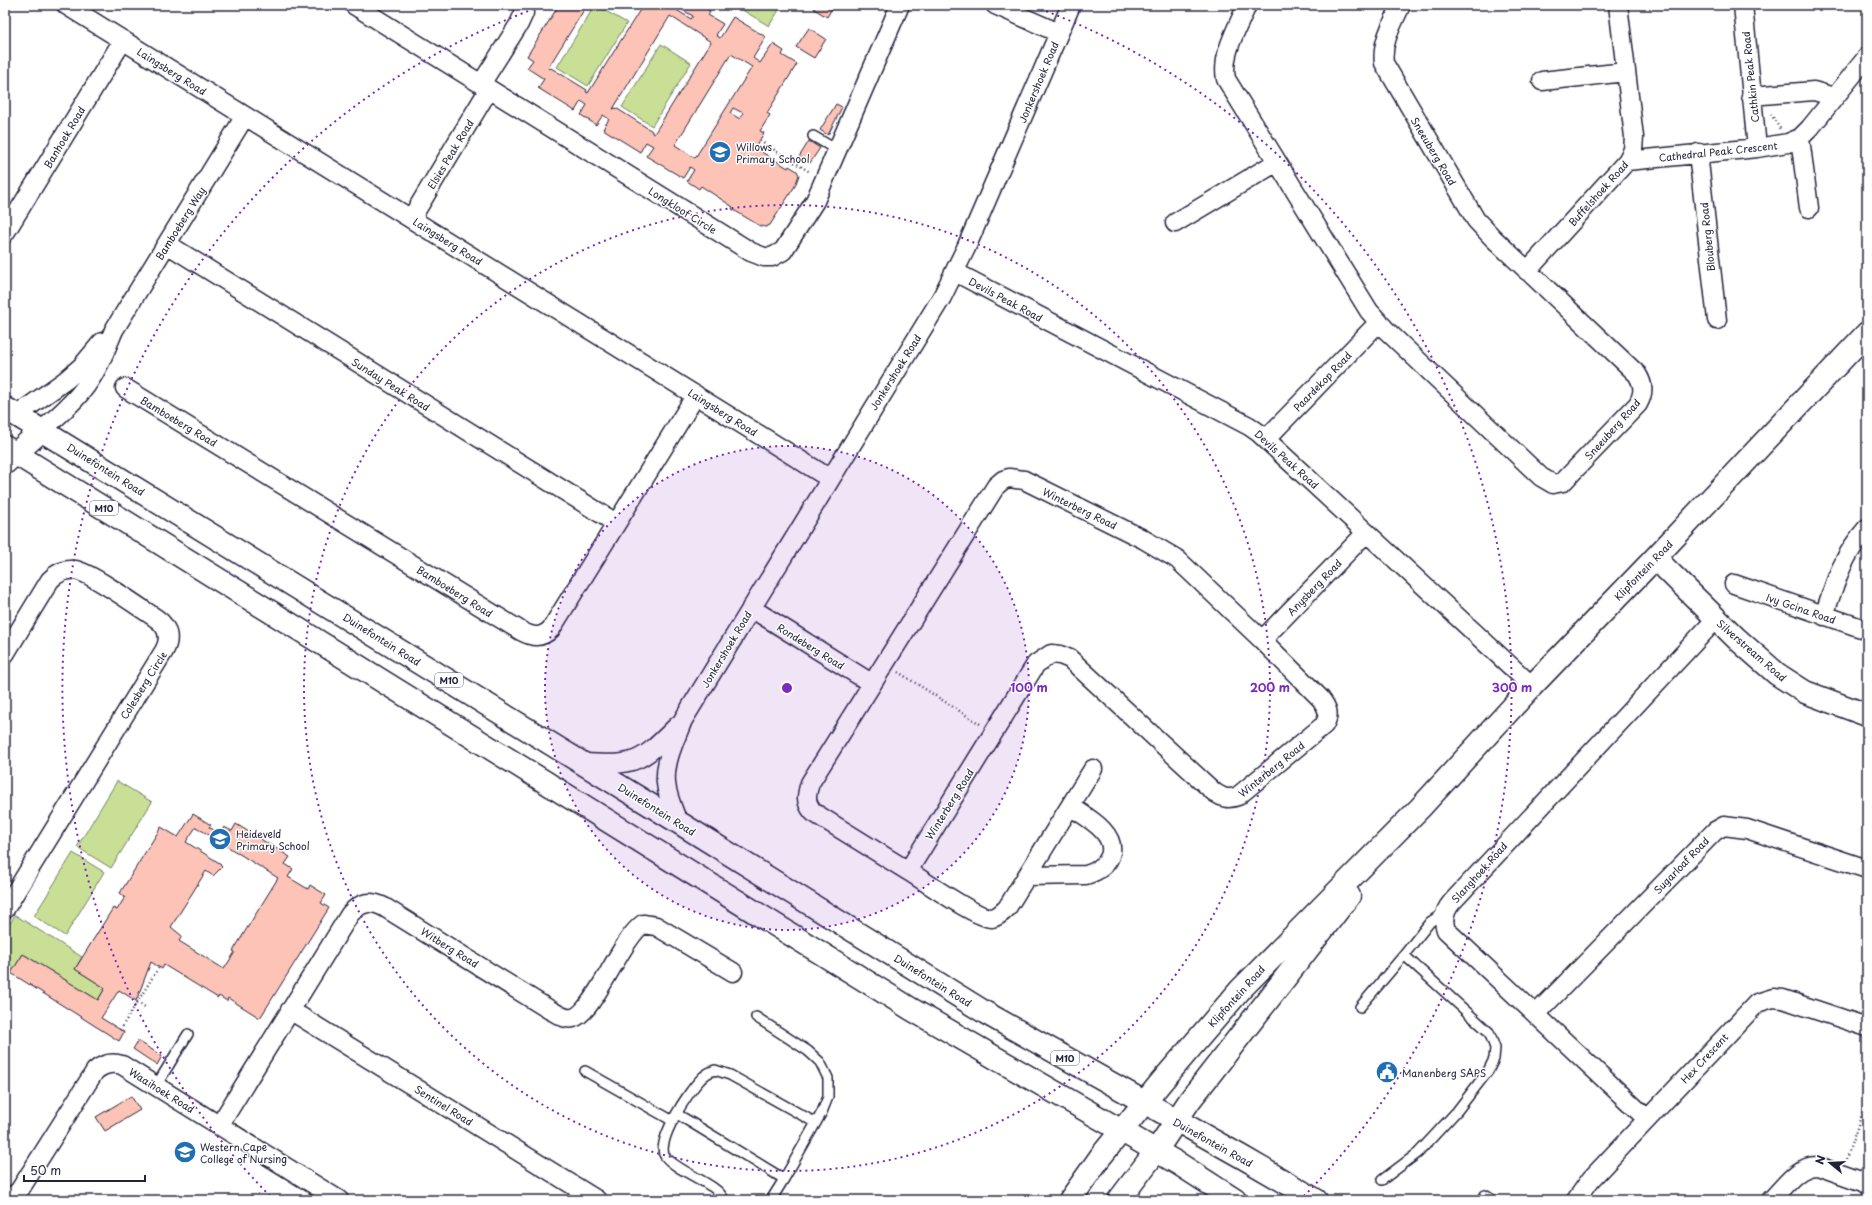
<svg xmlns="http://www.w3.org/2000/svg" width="1872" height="1205" font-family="'Playpen Sans',sans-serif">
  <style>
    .green { fill: #c8df95; stroke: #758068 }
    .building { fill: #fdc3b7; stroke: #22223b; fill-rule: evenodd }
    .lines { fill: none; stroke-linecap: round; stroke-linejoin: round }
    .lane-casing { stroke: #22223b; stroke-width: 12 }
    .street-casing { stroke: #22223b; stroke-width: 21 }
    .secondary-casing { stroke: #22223b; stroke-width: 25 }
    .primary-casing { stroke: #22223b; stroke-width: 25 }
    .path { stroke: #22223b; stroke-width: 2.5; stroke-dasharray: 1 3; stroke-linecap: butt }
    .lane { stroke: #fff; stroke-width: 9 }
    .street { stroke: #fff; stroke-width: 18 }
    .secondary { stroke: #fff; stroke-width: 22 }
    .primary { stroke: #fff; stroke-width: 22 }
    .ring { fill: none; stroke: #7b2cbf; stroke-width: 2; stroke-dasharray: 2 4 }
    .labels { text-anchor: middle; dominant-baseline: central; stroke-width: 3; stroke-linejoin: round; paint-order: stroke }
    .shield { fill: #fff; stroke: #646476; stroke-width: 1 }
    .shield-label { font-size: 9px; font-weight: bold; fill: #22223b }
    .street-label { font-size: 10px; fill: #22223b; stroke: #fff }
    .poi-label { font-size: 10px; fill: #22223b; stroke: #fff; text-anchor: start }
    .centre { fill: #7b2cbf; stroke: #fff; stroke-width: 2 }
    .ring-label { font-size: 12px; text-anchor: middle; font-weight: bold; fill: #7b2cbf; stroke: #fff; stroke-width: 3; stroke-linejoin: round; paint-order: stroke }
  </style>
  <rect width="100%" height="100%" fill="#fff"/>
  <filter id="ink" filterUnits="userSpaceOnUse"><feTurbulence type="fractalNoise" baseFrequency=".025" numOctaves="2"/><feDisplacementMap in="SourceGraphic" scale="8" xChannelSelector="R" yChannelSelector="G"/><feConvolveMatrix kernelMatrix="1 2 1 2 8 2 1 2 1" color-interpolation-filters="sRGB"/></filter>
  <g filter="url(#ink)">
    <path class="green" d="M595,5L627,23L588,86L557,67Z
      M734,5H782L769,26Z
      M661,44L691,63L652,126L622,107Z
      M117,781L152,802L111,868L77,847Z
      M73,853L104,872L65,936L34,916Z
      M15,915L82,957L75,969L105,988L98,1000L23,954L11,973L5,970V932Z"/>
    <path class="building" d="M559,5H587L548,68L550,69L551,68L587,90L586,92L588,93L643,5H671L670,6L691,19L693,16L677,7L678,5H701L710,11L708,15L723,24L716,35L720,38L733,17L766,37L753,58L760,63L773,44L784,51L782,55L797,64L767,113L770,115L760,131L764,133L755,148L788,168L789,166L797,171L799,175L795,186L770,225L766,227L760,226L732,209L733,207L701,186L699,189L687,181L694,170L690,167L683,178L646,156L653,146L646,142L640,152L603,129L609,119L603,115L596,125L581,115L587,105L581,101L575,111L538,88L544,79L527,68L533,60L527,56ZM670,16L711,42L654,134L652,133V131L616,108L613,109ZM731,54L752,67L695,158L675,145ZM733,108L743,113L740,119L730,113Z
      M812,5H834L827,17L814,9L815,7Z
      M809,28L826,39L814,58L796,47Z
      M836,104L842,107L828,135L820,130Z
      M809,141L820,148L810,163L799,157Z
      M193,814L211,825L209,827L220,834L224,827L232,831L236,824L290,857L285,864L293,869L288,877L308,889L310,885L326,895L321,903L329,908L260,1018L228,998L227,1001L219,996L218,998L164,965L162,969L151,962L136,1001L119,990L101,1018L124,1032L119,1041L11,973L23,954L98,1000L105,988L75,969L113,908L117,910L125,897L120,893L161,827L178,837ZM196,827L278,878L233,951L235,952L224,969L179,941L182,936L171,927L206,871L213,876L222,867L220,865L221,864L186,842Z
      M138,1041L162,1056L157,1065L133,1049Z
      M131,1096L140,1110L105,1131L96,1117Z"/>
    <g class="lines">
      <g class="lane-casing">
        <path id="lane" d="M813,136L837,150
          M1360,1007L1404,955
          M756,1017L808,1051L820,1062L828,1078V1097L822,1112L784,1179L771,1200
          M585,1071L673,1121
          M156,1086L188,1034
          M677,1114L784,1179
          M1382,1180L1418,1153L1457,1111L1488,1071L1494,1059L1495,1048L1489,1032L1404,955L1430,922L1445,912
          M1485,1195L1493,1200
          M724,1200C719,1184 677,1172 665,1156C655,1142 689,1091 700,1080C704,1075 709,1072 715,1070L730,1075L816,1123"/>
      </g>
      <g class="street-casing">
        <path id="street" d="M66,5L829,478
          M354,5L751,252L764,257H772L783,251L815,201L900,5
          M995,5L1059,33
          M1247,5C1238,27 1221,54 1226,79L1369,311L1386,330L1541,477L1553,484L1563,482L1638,404C1644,393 1644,385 1637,374L1493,238L1476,220L1384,63C1381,43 1393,23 1401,5
          M1743,5L1757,148
          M1542,81L1626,72
          M481,84L519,24L524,13V5
          M1751,96L1814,91L1834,97
          M1800,138L1809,208
          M1698,153L1717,320
          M1627,161L1757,148L1788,143L1800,138L1810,128L1867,57
          M411,219L489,89
          M1175,223L1277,162
          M5,233L123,40
          M167,244L616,523
          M1527,271L1627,161L1633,150L1634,137L1618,5
          M955,272L1249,426L1259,433L1532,686
          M125,388L521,631C532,637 541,639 551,629L696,395
          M17,415L66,380L82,366L102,342
          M42,430C56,418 71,405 82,391C97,373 105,351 114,330L245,116
          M1266,439L1378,323
          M1009,478L1024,480L1143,539L1177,559L1262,640L1320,698C1327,707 1331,714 1324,725L1238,796C1228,800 1223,798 1214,792L1070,659L1060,655L1051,654L1036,664L908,871L813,812C805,802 806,796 810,783L996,486L1003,480Z
          M1734,584L1867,630
          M751,608L871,683
          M1824,616C1835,582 1843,555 1867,528
          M1262,640L1366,533
          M5,654L50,580C57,573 65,569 75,570C90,572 142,609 157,619C168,627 171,639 164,651L5,909
          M583,763C637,766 640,763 678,725
          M678,822C673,809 667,796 666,783C664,762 675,740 683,720L942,297L966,248L1071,5
          M908,871C923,880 978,919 992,918C998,917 1003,912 1007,908L1093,769
          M1027,876L1086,875C1096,872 1106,867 1110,856C1118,833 1086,817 1070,806
          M290,1010L597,1200
          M1536,1014L1715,831L1724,826L1747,829L1867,869
          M1647,1119L1446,930C1442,919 1445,910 1452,902L1716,619
          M219,1126L350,914C361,902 370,900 384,907L550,1010C558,1014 565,1020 573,1018C594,1013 620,940 643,924L656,926L733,972
          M8,1200L19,1191L95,1071C103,1064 112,1062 122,1065L339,1200
          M1576,1200L1591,1179L1757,1003L1773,998L1783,999L1867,1027
          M1771,1200C1784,1187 1798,1165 1818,1166L1863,1182L1867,1185"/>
      </g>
      <g class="secondary-casing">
        <path id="secondary" d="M5,463L42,430
          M1655,558L1736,638L1777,674L1805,692L1867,715
          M1070,1200L1101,1156L1162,1081L1241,989L1420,808L1532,686L1655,558L1867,333
          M1119,1200L1156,1151L1190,1100L1349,896"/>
      </g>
      <g class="primary-casing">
        <path id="primary" d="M5,408L678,822L986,1013L1242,1157L1316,1200
          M5,447L911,1009L1179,1164L1235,1200"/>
      </g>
      <path class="path" d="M1771,114L1780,129
        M760,141L810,172
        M898,672L980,724
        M137,1002L145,1007
        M120,1030L159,967
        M1846,1159L1867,1100"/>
      <use href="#lane" class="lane"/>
      <use href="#street" class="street"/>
      <use href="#secondary" class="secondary"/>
      <use href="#primary" class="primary"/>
    </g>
  </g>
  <circle cx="787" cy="688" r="242" fill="#7b2cbf" fill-opacity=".12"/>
  <g class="ring">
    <circle cx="787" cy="688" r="242"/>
    <circle cx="787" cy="688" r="483"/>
    <path d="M270 1196A725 725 0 0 1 539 7M1035 7A725 725 0 0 1 1304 1196"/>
  </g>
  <defs>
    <g id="school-disc" transform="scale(1.15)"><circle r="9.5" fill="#1f6fb2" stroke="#fff"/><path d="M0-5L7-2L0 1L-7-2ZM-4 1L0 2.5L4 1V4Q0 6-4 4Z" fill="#fff"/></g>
    <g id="civic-disc" transform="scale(1.15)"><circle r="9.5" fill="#1f6fb2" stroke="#fff"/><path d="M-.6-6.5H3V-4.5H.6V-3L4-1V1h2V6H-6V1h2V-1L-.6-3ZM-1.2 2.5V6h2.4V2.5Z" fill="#fff"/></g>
    <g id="university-disc" transform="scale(1.15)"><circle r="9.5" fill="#1f6fb2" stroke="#fff"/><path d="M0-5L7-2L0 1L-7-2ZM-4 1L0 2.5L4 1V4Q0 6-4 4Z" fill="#fff"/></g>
  </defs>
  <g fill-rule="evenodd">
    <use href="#school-disc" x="720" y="152"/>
    <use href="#school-disc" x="220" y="839"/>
    <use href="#civic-disc" x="1387" y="1072"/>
    <use href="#university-disc" x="185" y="1152"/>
  </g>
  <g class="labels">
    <g class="shield">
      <rect x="90" y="501" width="28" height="14" rx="3"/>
      <rect x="435" y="673" width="28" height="14" rx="3"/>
      <rect x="1051" y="1051" width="28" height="14" rx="3"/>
    </g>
    <g class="shield-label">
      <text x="104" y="508">M10</text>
      <text x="449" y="680">M10</text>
      <text x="1065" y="1058">M10</text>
    </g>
    <g class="street-label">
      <text transform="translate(172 71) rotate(32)">Laingsberg Road</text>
      <text transform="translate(1750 77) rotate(-96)">Cathkin Peak Road</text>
      <text transform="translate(1038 82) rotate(-67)">Jonkershoek Road</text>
      <text transform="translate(64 137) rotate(-59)">Banhoek Road</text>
      <text transform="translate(1434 151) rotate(59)">Sneeuberg Road</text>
      <text transform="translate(1718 151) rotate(-6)">Cathedral Peak Crescent</text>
      <text transform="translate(450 154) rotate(-59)">Elsies Peak Road</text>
      <text transform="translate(1598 193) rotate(-48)">Buffelshoek Road</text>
      <text transform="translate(683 210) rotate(32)">Longkloof Circle</text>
      <text transform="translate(180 223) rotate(-58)">Bamboeberg Way</text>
      <text transform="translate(1707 237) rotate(-96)">Blouberg Road</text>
      <text transform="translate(448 241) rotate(32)">Laingsberg Road</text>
      <text transform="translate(1006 299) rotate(28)">Devils Peak Road</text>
      <text transform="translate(895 372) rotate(-58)">Jonkershoek Road</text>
      <text transform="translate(1322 381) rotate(-46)">Paardekop Road</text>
      <text transform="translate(391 384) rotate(32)">Sunday Peak Road</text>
      <text transform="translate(723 412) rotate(32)">Laingsberg Road</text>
      <text transform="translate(179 421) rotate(31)">Bamboeberg Road</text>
      <text transform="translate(1612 429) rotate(-48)">Sneeuberg Road</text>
      <text transform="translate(1287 459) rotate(42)">Devils Peak Road</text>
      <text transform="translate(106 469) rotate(32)">Duinefontein Road</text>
      <text transform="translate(1080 508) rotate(26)">Winterberg Road</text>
      <text transform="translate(1643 570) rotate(-46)">Klipfontein Road</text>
      <text transform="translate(1314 587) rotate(-46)">Anysberg Road</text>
      <text transform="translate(455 591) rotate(32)">Bamboeberg Road</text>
      <text transform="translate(1801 608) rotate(19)">Ivy Gcina Road</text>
      <text transform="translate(382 639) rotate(32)">Duinefontein Road</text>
      <text transform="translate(811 646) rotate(32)">Rondeberg Road</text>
      <text transform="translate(726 649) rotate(-59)">Jonkershoek Road</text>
      <text transform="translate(1752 650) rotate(41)">Silverstream Road</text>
      <text transform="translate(143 685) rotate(-58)">Colesberg Circle</text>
      <text transform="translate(1271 769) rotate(-39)">Winterberg Road</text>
      <text transform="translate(949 804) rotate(-58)">Winterberg Road</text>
      <text transform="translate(657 809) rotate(32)">Duinefontein Road</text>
      <text transform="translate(1681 865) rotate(-46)">Sugarloaf Road</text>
      <text transform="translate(1479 872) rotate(-48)">Slanghoek Road</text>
      <text transform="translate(450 947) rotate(32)">Witberg Road</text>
      <text transform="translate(933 980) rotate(32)">Duinefontein Road</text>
      <text transform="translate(1236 996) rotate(-48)">Klipfontein Road</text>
      <text transform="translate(1704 1058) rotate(-47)">Hex Crescent</text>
      <text transform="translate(162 1090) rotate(32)">Waaihoek Road</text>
      <text transform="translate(444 1105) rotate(32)">Sentinel Road</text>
      <text transform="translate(1213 1142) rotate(29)">Duinefontein Road</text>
    </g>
    <g class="poi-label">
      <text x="736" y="146">Willows<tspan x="736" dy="12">Primary School</tspan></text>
      <text x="236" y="833">Heideveld<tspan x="236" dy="12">Primary School</tspan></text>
      <text x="1402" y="1072">Manenberg SAPS</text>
      <text x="200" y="1146">Western Cape<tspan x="200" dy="12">College of Nursing</tspan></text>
    </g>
  </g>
  <circle cx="787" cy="688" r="6" class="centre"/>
  <g class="ring-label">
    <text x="1029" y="692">100 m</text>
    <text x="1270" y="692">200 m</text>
    <text x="1512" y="692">300 m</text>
  </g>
  <rect width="1872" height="1205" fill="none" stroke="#fff" stroke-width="20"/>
  <rect x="10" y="10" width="1852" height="1185" fill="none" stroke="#22223b" stroke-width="1.5" filter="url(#ink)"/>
  <g transform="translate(1830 1163) rotate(288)" stroke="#ffffff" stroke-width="3" paint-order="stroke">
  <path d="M0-3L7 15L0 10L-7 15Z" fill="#22223b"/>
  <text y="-6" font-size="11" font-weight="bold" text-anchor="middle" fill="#22223b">N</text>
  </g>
  <path d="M24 1175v6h121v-6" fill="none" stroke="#22223b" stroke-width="2"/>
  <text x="30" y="1175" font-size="12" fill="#22223b" stroke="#ffffff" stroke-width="3" paint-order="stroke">50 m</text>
</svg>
